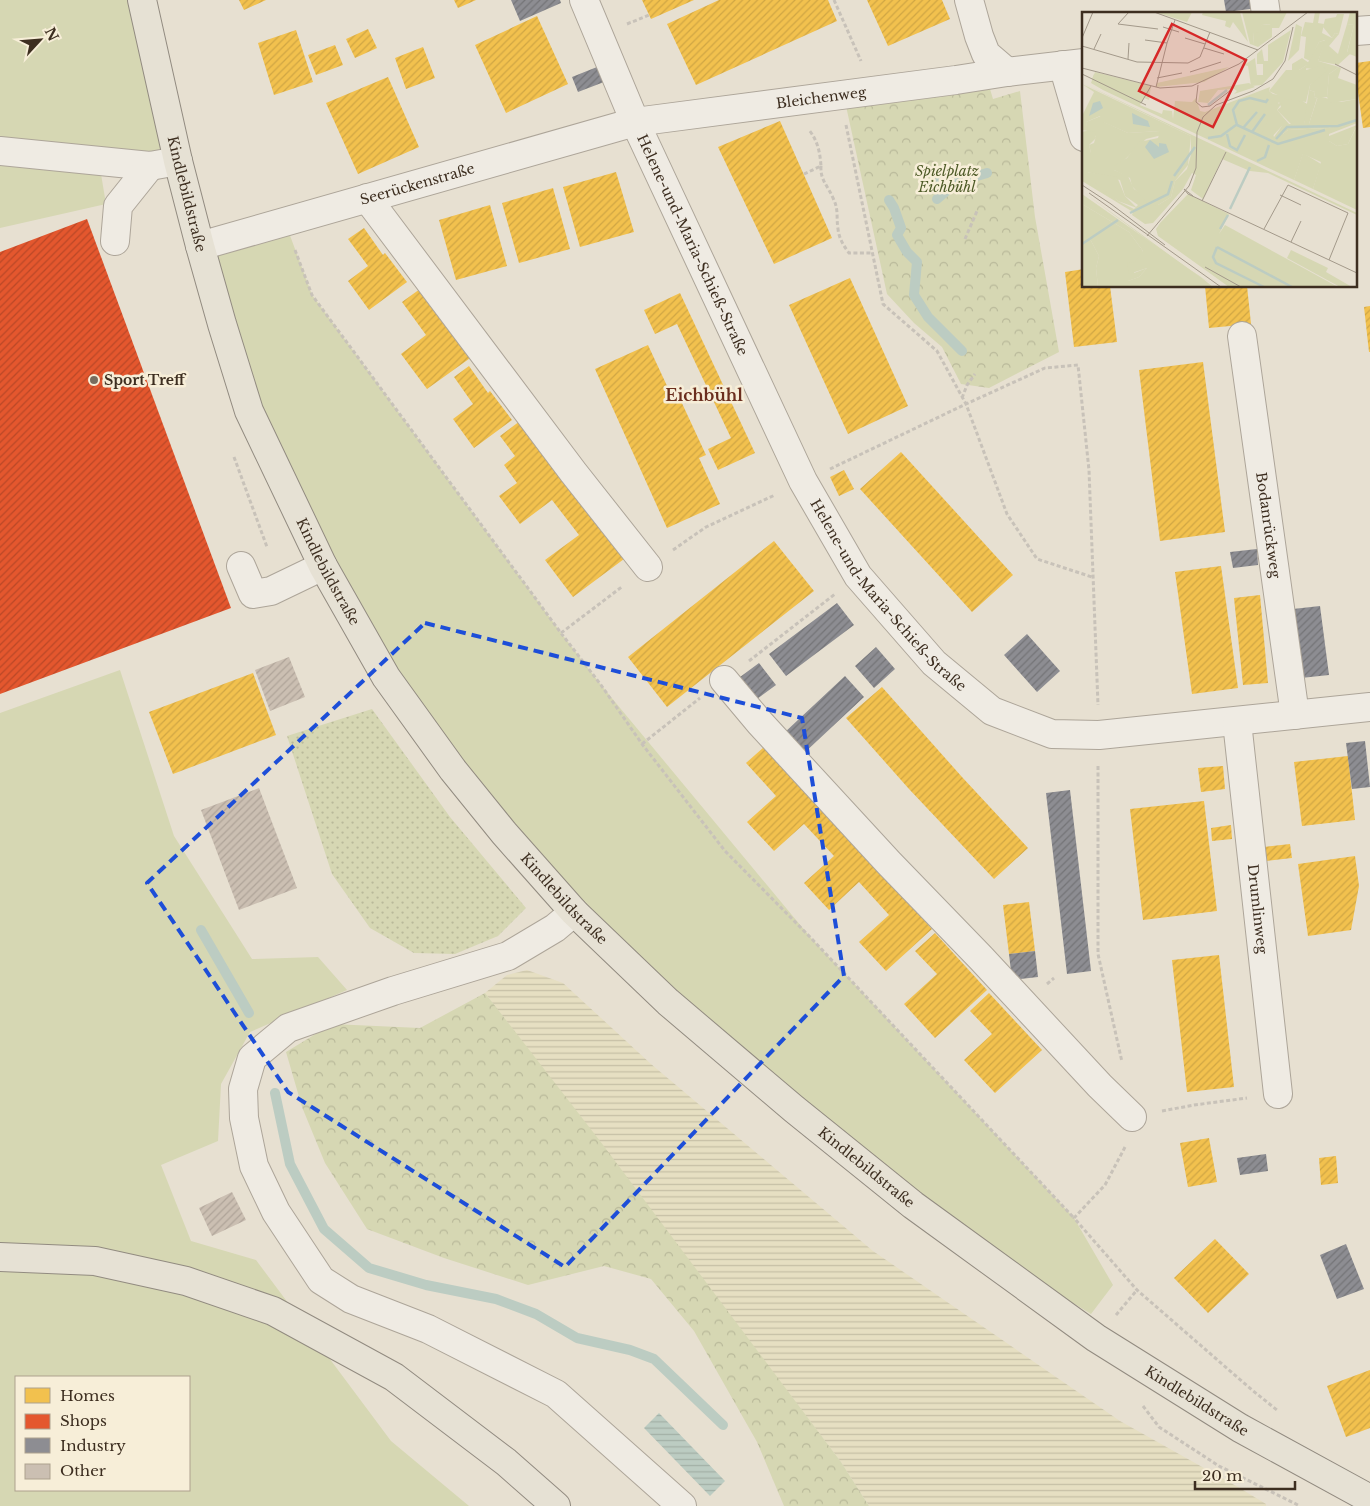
<svg xmlns="http://www.w3.org/2000/svg" width="1370" height="1506" font-family="'Libre Baskerville',serif">
  <style>
    .farmland { fill: url(#farmland-rules) }
    .grass { fill: #d6d7b3; fill-rule: evenodd }
    .forest { fill: url(#forest-crowns) }
    .garden { fill: url(#garden-dots) }
    .water { fill: url(#water-rules) }
    .homes { fill: url(#homes-hatch) }
    .shops { fill: url(#shops-hatch) }
    .industry { fill: url(#industry-hatch) }
    .lines { fill: none; stroke-linecap: round; stroke-linejoin: round }
    .stream { stroke: #bcccc2; stroke-width: 10 }
    .building { fill: url(#building-hatch) }
    .minor-casing { stroke: #ada599; stroke-width: 30 }
    .major-casing { stroke: #928b80; stroke-width: 30 }
    .path { stroke: #c8c2b9; stroke-width: 3; stroke-dasharray: 4 2.5; stroke-linecap: butt }
    .minor { stroke: #efebe3; stroke-width: 28 }
    .major { stroke: #e6e1d4; stroke-width: 28 }
    .marked { fill: none; stroke: #1d4ed8; stroke-width: 4; stroke-dasharray: 10 6; stroke-linejoin: round }
    .poi-dot { fill: #786c5e; stroke: #f7eed8; stroke-width: 2 }
    .labels { text-anchor: middle; dominant-baseline: central; stroke-width: 5; stroke-linejoin: round; paint-order: stroke }
    .street-label { font-size: 14px; fill: #3d2e20; stroke: #f7eed8 }
    .park-label { font-size: 14px; font-style: italic; fill: #4d5a26; stroke: #f7eed8 }
    .poi-label { font-size: 14px; font-weight: bold; fill: #3d2e20; stroke: #f7eed8; text-anchor: start }
    .quarter-label { font-size: 16px; font-weight: bold; fill: #6b2e1e; stroke: #f7eed8 }
    .inset-river { fill: none; stroke: #bcccc2; stroke-width: 2.5 }
    .inset-road { fill: none; stroke: #a3998a; stroke-width: 1 }
    .view { fill: #d62828; fill-opacity: 0.15; stroke: #d62828; stroke-width: 2.5 }
    .inset-edge { fill: none; stroke: #3d2e20; stroke-width: 2.5 }
  </style>
  <defs>
    <pattern id="farmland-rules" width="6" height="5" patternUnits="userSpaceOnUse" patternTransform="scale(1.25)"><rect width="6" height="5" fill="#e6dfc2"/><path d="M0 2.5h6" fill="none" stroke="#c6c0a6"/></pattern>
    <pattern id="forest-crowns" width="20" height="18" patternUnits="userSpaceOnUse" patternTransform="scale(1.25)"><rect width="20" height="18" fill="#d6d7b3"/><path d="M2 6a3 3 0 1 1 6 0M12 15a3 3 0 1 1 6 0" fill="none" stroke="#b9b99a"/></pattern>
    <pattern id="garden-dots" width="8" height="8" patternUnits="userSpaceOnUse" patternTransform="scale(1.25)"><rect width="8" height="8" fill="#d6d7b3"/><path d="M2 2h.1M6 6h.1" fill="none" stroke="#b9b99a" stroke-width="1.8" stroke-linecap="round"/></pattern>
    <pattern id="water-rules" width="6" height="5" patternUnits="userSpaceOnUse" patternTransform="scale(1.25)"><rect width="6" height="5" fill="#bcccc2"/><path d="M0 2.5h6" fill="none" stroke="#a2b0a6"/></pattern>
    <pattern id="homes-hatch" width="6" height="6" patternUnits="userSpaceOnUse" patternTransform="scale(1.25)"><rect width="6" height="6" fill="#f2c14e"/><path d="M-1 1l2-2M0 6l6-6M5 7l2-2" fill="none" stroke="#d0a644"/></pattern>
    <pattern id="shops-hatch" width="6" height="6" patternUnits="userSpaceOnUse" patternTransform="scale(1.25)"><rect width="6" height="6" fill="#e4572e"/><path d="M-1 1l2-2M0 6l6-6M5 7l2-2" fill="none" stroke="#ba4827"/></pattern>
    <pattern id="industry-hatch" width="6" height="6" patternUnits="userSpaceOnUse" patternTransform="scale(1.25)"><rect width="6" height="6" fill="#8d8d92"/><path d="M-1 1l2-2M0 6l6-6M5 7l2-2" fill="none" stroke="#747477"/></pattern>
    <pattern id="building-hatch" width="6" height="6" patternUnits="userSpaceOnUse" patternTransform="scale(1.25)"><rect width="6" height="6" fill="#cbbfb2"/><path d="M-1 1l2-2M0 6l6-6M5 7l2-2" fill="none" stroke="#afa499"/></pattern>
  </defs>
  <rect width="100%" height="100%" fill="#e7e0d1"/>
  <path class="farmland" d="M527,970L563,983L651,1064L873,1251L1120,1421L1238,1487L1266,1504V1506H869L841,1462L485,993L507,975Z"/>
  <path class="grass" d="M0,0H143L178,161L99,162L106,204L0,228Z
    M285,222L312,295L561,633L601,685L811,938L1074,1218L1113,1285L1091,1314L913,1205L557,893L323,566L200,246Z
    M120,670L174,836L252,959L318,957L347,990L250,1032L221,1084L218,1141L161,1165L191,1241L256,1260L391,1441L469,1506H0V713ZM16,1377H189V1490H16Z"/>
  <path class="forest" d="M990,89L993,99L1020,91L1035,217L1059,352L989,388L961,384L942,347L914,323L887,294L846,106Z
    M485,993L600,1141L841,1462L869,1506H784L757,1442L694,1331L651,1279L604,1266L528,1285L444,1258L367,1229L325,1163L302,1107L286,1052L332,1024L420,1028Z"/>
  <path class="garden" d="M372,709L450,817L526,908L498,936L455,954L414,953L370,928L332,874L287,736Z"/>
  <path class="water" d="M659,1413L725,1481L710,1496L644,1428Z"/>
  <path class="homes" d="M239,0H266L244,10Z
    M454,0H476L458,8Z
    M642,0H694L651,19Z
    M719,0H828L837,21L696,85L667,24Z
    M867,0H942L950,19L888,46Z
    M537,16L568,84L506,113L475,45Z
    M368,29L377,48L355,58L346,39Z
    M296,30L313,82L274,95L258,43Z
    M335,45L343,65L316,75L308,55Z
    M423,47L435,78L406,89L395,58Z
    M1370,61V127L1363,128L1356,78V63Z
    M388,77L419,147L358,174L326,103Z
    M780,121L832,238L774,264L718,147Z
    M616,172L634,232L580,247L563,187Z
    M553,188L570,249L519,263L502,203Z
    M490,205L507,266L456,280L439,220Z
    M364,228L383,255L385,253L407,282L369,310L348,281L368,266L348,239Z
    M1084,269V286H1110L1117,342L1074,347L1065,272Z
    M850,278L908,406L848,434L789,305Z
    M1205,286H1247L1251,324L1209,328Z
    M420,289L473,356L427,389L401,354L426,335L402,302Z
    M680,293L755,453L718,470L708,449L731,438L677,324L655,334L644,310Z
    M1370,306V352H1369L1364,307Z
    M648,345L668,388L674,386L706,455L699,458L720,504L667,528L595,369Z
    M1203,362L1225,532L1160,541L1139,370Z
    M469,366L488,393L490,391L512,420L474,448L453,419L473,404L454,377Z
    M520,421L624,559L573,597L545,560L579,535L552,500L520,524L499,496L517,483L504,465L515,456L500,436Z
    M901,452L1013,575L972,612L860,489Z
    M844,470L854,489L839,496L830,477Z
    M774,541L814,591L667,707L628,657Z
    M1221,566L1238,688L1192,694L1175,572Z
    M1260,595L1268,683L1243,685L1234,598Z
    M253,673L276,735L173,774L149,712Z
    M882,687L962,777L1028,848L994,879L909,789L846,718Z
    M764,747L821,807L932,929L886,971L859,942L889,915L859,882L829,910L804,883L834,856L804,824L774,851L747,822L776,796L746,763Z
    M1348,756L1355,820L1302,826L1294,762Z
    M1223,766L1225,789L1201,792L1198,768Z
    M1204,801L1217,911L1143,920L1130,809Z
    M1231,825L1232,839L1212,841L1211,828Z
    M1290,844L1292,858L1266,861L1264,847Z
    M1355,856L1359,886L1351,930L1308,936L1298,864Z
    M1029,902L1035,951L1009,954L1003,905Z
    M935,933L987,990L935,1038L904,1004L937,974L915,951Z
    M1219,955L1234,1087L1187,1092L1172,960Z
    M989,993L1042,1050L995,1093L964,1060L992,1034L970,1011Z
    M1209,1138L1217,1182L1188,1187L1180,1143Z
    M1336,1156L1338,1183L1321,1185L1319,1158Z
    M1215,1239L1249,1274L1208,1313L1174,1278Z
    M1370,1370V1428L1346,1437L1327,1386Z"/>
  <path class="shops" d="M87,219L231,608L0,694V252Z"/>
  <path class="industry" d="M511,0H560L561,3L520,21Z
    M1224,0H1257L1258,8L1226,12Z
    M597,67L604,82L578,92L572,77Z
    M1257,549L1258,565L1233,568L1230,552Z
    M837,603L854,625L786,676L769,654Z
    M1320,606L1329,675L1301,678L1293,609Z
    M1027,634L1060,671L1037,692L1004,655Z
    M876,647L895,669L874,688L855,666Z
    M759,663L776,685L753,702L736,680Z
    M845,676L864,697L802,755L783,734Z
    M1365,741L1370,787L1352,789L1346,743Z
    M1070,790L1091,971L1067,974L1046,793Z
    M1035,951L1038,977L1012,980L1009,954Z
    M1266,1154L1268,1171L1240,1175L1237,1158Z
    M1346,1244L1364,1289L1337,1299L1320,1255Z"/>
  <g class="lines">
    <path class="stream" d="M940,180H946L955,184
      M937,199L957,182L987,173
      M889,200L894,208L901,228L897,235L907,252L917,262L914,295L928,317L962,351
      M201,930L249,1013
      M275,1093L290,1164L324,1229L369,1268L426,1285L496,1299L536,1314L577,1338L630,1350L654,1359L723,1425"/>
  </g>
  <path class="building" d="M289,657L305,697L270,711L255,670Z
    M259,788L297,888L239,910L201,810Z
    M232,1192L246,1220L212,1236L199,1208Z"/>
  <g class="lines">
    <g class="minor-casing">
      <g id="minor">
        <path id="s1" d="M584,0L635,122L803,481L858,576L934,663L992,711L1052,734L1099,735L1370,707"/>
        <path d="M969,0L979,36L986,54L1007,72L1084,63"/>
        <path d="M1264,0L1266,14"/>
        <path d="M1356,31L1370,30"/>
        <path d="M1063,65L1084,137"/>
        <path d="M0,151L150,166L178,161"/>
        <path d="M367,198L573,472L648,567"/>
        <path d="M115,241L118,206L150,166"/>
        <path id="s2" d="M200,246L635,122L956,80L1007,72"/>
        <path id="s3" d="M1242,336L1295,715"/>
        <path d="M241,566L253,594L271,591L323,566"/>
        <path d="M724,680L760,723L889,863L981,958L1100,1086L1132,1117"/>
        <path id="s4" d="M1237,722L1278,1094"/>
        <path d="M574,912L555,928L508,956L393,991L288,1028L252,1058L243,1089L244,1118L254,1166L276,1212L321,1280L351,1299L428,1329L556,1394L682,1506"/>
      </g>
    </g>
    <g class="major-casing">
      <g id="major">
        <path id="s5" d="M142,0L178,161L200,246L222,324L249,411L323,566L386,677L453,770L504,833L574,912L668,1002L794,1109L913,1205L1096,1338L1240,1428L1370,1499"/>
        <path d="M0,1257L95,1261L186,1281L273,1311L394,1377L506,1462L556,1506"/>
      </g>
    </g>
    <path class="path" d="M834,0L861,61
      M627,24L649,15
      M846,125L883,304L937,351L966,404L1007,514L1037,559L1092,577
      M821,166C820,180 828,186 833,198C839,210 836,216 838,229C839,238 843,245 849,253H872
      M804,174L821,166C820,153 818,141 809,130
      M965,239L977,211
      M295,250L312,295L561,633L601,685L642,744L725,851L811,938L1074,1218
      M962,398L967,385L975,374
      M234,457L267,547
      M830,469L966,404L1045,368L1078,365L1089,470L1098,705
      M673,550L706,527L775,495
      M561,633L623,586
      M749,661L835,594
      M642,744L700,698
      M1098,766V954L1122,1062
      M1047,984L1054,978
      M1162,1111L1194,1105L1247,1098
      M1125,1147L1123,1151L1105,1185L1074,1218L1137,1290L1252,1390L1277,1410
      M1116,1315L1137,1290
      M1143,1406L1159,1427L1219,1466L1300,1506"/>
    <use href="#minor" class="minor"/>
    <use href="#major" class="major"/>
  </g>
  <path class="marked" d="M425,623L802,718L844,976L565,1267L288,1092L147,883Z"/>
  <circle class="poi-dot" cx="94" cy="380" r="5"/>
  <g class="labels">
    <g class="street-label">
      <text stroke="none"><textPath href="#s2" startOffset="640">Bleichenweg</textPath></text>
      <text stroke="none"><textPath href="#s2" startOffset="226">Seerückenstraße</textPath></text>
      <text stroke="none"><textPath href="#s5" startOffset="199">Kindlebildstraße</textPath></text>
      <text stroke="none"><textPath href="#s1" startOffset="268">Helene-und-Maria-Schieß-Straße</textPath></text>
      <text stroke="none"><textPath href="#s3" startOffset="191">Bodanrückweg</textPath></text>
      <text stroke="none"><textPath href="#s5" startOffset="604">Kindlebildstraße</textPath></text>
      <text stroke="none"><textPath href="#s1" startOffset="672">Helene-und-Maria-Schieß-Straße</textPath></text>
      <text stroke="none"><textPath href="#s5" startOffset="1009">Kindlebildstraße</textPath></text>
      <text stroke="none"><textPath href="#s4" startOffset="188">Drumlinweg</textPath></text>
      <text stroke="none"><textPath href="#s5" startOffset="1414">Kindlebildstraße</textPath></text>
      <text stroke="none"><textPath href="#s5" startOffset="1819">Kindlebildstraße</textPath></text>
    </g>
    <g class="park-label">
      <text x="947" y="171">Spielplatz<tspan x="947" dy="16">Eichbühl</tspan></text>
    </g>
    <g class="poi-label">
      <text x="104" y="380">Sport Treff</text>
    </g>
    <g class="quarter-label">
      <text x="704" y="395">Eichbühl</text>
    </g>
  </g>
  <g transform="translate(1082 12)">
    <rect width="275" height="275" fill="#e7e0d1"/>
    <path d="M121,0H158L166,30L151,10L148,16L143,14L144,9L120,3ZM268,0H275V45L265,41L272,13L265,12ZM255,2H262L257,22L253,21L250,26L241,15L243,7L254,5ZM190,12V25L176,35L171,33L172,20L180,13ZM214,12L220,15L217,38L206,49ZM209,18L201,50L180,73L169,74L166,54L162,53L173,46L175,63H181V52H175V42L180,37L182,49H186V33ZM244,28L236,49L257,55L247,62L245,85L235,86L232,85L233,80L227,78L228,73L240,59H245L223,56L237,30ZM147,55L122,70L74,75L75,71ZM13,60L69,74L67,88L62,86L58,93L80,102L81,98L90,99L91,107L93,89L110,90L114,86L118,99L123,100L188,75L187,79L191,82L217,87L227,93L222,112L210,113L195,98L199,95L197,90L186,108L192,125L200,114L201,122L206,118L246,116L275,108V111L247,122V129L255,134L266,132L275,114V198L231,177L239,150L221,142L212,168L21,78L9,71ZM0,71L275,201V203L186,161L168,159L140,147L121,187L109,178L114,163L110,161L101,177L71,211L63,212L50,203L51,200L0,169V141H9L7,133L12,131L14,124L0,120L5,119L4,110L19,104L22,110L46,121L78,119L80,123L64,127L32,158L46,164L52,177L76,193L89,185L93,169L105,157L109,143V124ZM5,160L38,168L43,184L56,193L52,197L36,189ZM0,179L108,258L135,275L99,253ZM106,182L147,202L137,222L143,213L256,275H147L76,224L74,217L78,211ZM0,192L47,220L61,239L52,261L65,256L57,265L46,269V275H16L14,256L17,244L7,225H0ZM209,238L246,256L244,260L270,275H258L205,246Z" fill="#d6d7b3" fill-rule="evenodd"/>
    <path d="M73,0H110L105,10ZM160,0H205L197,16H190L188,12L180,13L178,21L172,20L171,33L168,32ZM233,0H238L236,11L242,12L240,21L250,26L253,21L257,22L247,34L256,42L265,12L272,13L265,40L268,42L256,53L236,49L243,28L237,30L228,49L222,46L224,25L219,24L223,10L231,11ZM225,53L224,58L239,54L246,58L228,73L224,90L204,87L187,79L204,58H217ZM167,71L173,75L152,82L155,79L152,77L136,78L126,91L116,90L118,79ZM0,72L109,124L106,153L93,169L89,185L76,193L68,194L50,174L48,166L32,158V154L45,146L57,130L76,126L78,119L46,121L21,110L18,104L4,110L6,119L0,118V104L12,80ZM236,84L259,90L275,87V108L246,116L206,118L201,122L198,120L200,114L188,127L179,123L186,108L182,97L185,93L200,91L195,98L207,112H227ZM6,119L13,120L14,126L7,133L9,141H0V120ZM5,160L35,165L43,184L55,196L36,189L2,162ZM0,182L120,266L131,275H46V269L57,265L65,256L47,262L45,251L53,250L61,239L47,220L0,192Z" fill="#d6d7b3"/>
    <path d="M0,225H7L17,244L14,256L16,275H0Z" fill="#d6d7b3"/>
    <path d="M220,46L227,51L225,53L217,58H210V52ZM257,55L259,56L256,66L275,73V87L248,91L245,85L247,62ZM12,62L37,69L34,79L10,67ZM227,78L233,80L232,85L235,86L227,112H222ZM275,113L266,132L255,134L247,129V124ZM221,141L239,152L231,177L212,168Z" fill="#d6d7b3"/>
    <path d="M18,89L21,96L7,104L11,91ZM50,101L66,109L68,115L51,112ZM68,128L77,135V131L84,132L87,140L72,147L63,135Z" fill="#bcccc2"/>
    <path class="inset-river" d="M186,87L184,90L168,86L157,89L151,98L155,113L196,132L243,118M126,93L145,78M161,116L175,100M170,120L183,102M145,122L148,134L155,138L163,123M126,126L139,124L154,113M194,127L205,115L256,114L275,108M175,149L183,145L187,133M92,164L113,135M148,197L168,155M48,201L86,182L90,169M138,217L146,203M0,232L36,208M135,235L131,245L134,251L182,275M135,235L210,275"/>
    <path class="inset-road" d="M47,0L36,12L76,17M72,0L176,38M81,15L97,20M0,26L11,0M103,26L123,32M63,28L85,31L93,8M0,34L55,50L106,51L118,45L128,20M122,36L142,42M12,37L19,22M46,47L47,31M253,52L275,63M0,56L78,76L110,74L157,52L226,0M108,60L139,50M0,62L64,93M75,66L100,61M116,73L114,90L120,95L128,94L149,78M74,75L85,31M59,91L69,74M0,173L29,192M206,173L266,201L247,248M7,181L139,275M198,183L219,193M111,184L102,177L106,182L275,261M120,189L144,140M29,192L83,233M182,217L206,173M65,224L107,174L114,156L115,120L121,105L134,93L171,79L191,67L203,49L211,15M209,230L219,209M123,255L159,275"/>
    <path class="view" d="M90,12L164,48L131,115L57,79Z"/>
    <rect width="275" height="275" class="inset-edge"/>
  </g>
  <rect x="15" y="1376" width="175" height="115" fill="#f7eed8" stroke="#ada18e"/>
  <rect x="25" y="1388" width="25" height="15" fill="#f2c14e" stroke="#ada18e"/>
  <text x="60" y="1401" font-size="15" fill="#3d2e20">Homes</text>
  <rect x="25" y="1414" width="25" height="15" fill="#e4572e" stroke="#ada18e"/>
  <text x="60" y="1426" font-size="15" fill="#3d2e20">Shops</text>
  <rect x="25" y="1438" width="25" height="15" fill="#8d8d92" stroke="#ada18e"/>
  <text x="60" y="1451" font-size="15" fill="#3d2e20">Industry</text>
  <rect x="25" y="1464" width="25" height="15" fill="#cbbfb2" stroke="#ada18e"/>
  <text x="60" y="1476" font-size="15" fill="#3d2e20">Other</text>
  <g transform="translate(40 40) rotate(64)" stroke="#f7eed8" stroke-width="4" paint-order="stroke">
  <path d="M0-4L9 19L0 12L-9 19Z" fill="#3d2e20"/>
  <text y="-8" font-size="14" font-weight="bold" text-anchor="middle" fill="#3d2e20">N</text>
  </g>
  <path d="M1195 1481v8h100v-8" fill="none" stroke="#3d2e20" stroke-width="2.5"/>
  <text x="1202" y="1481" font-size="15" fill="#3d2e20" stroke="#f7eed8" stroke-width="4" paint-order="stroke">20 m</text>
</svg>
